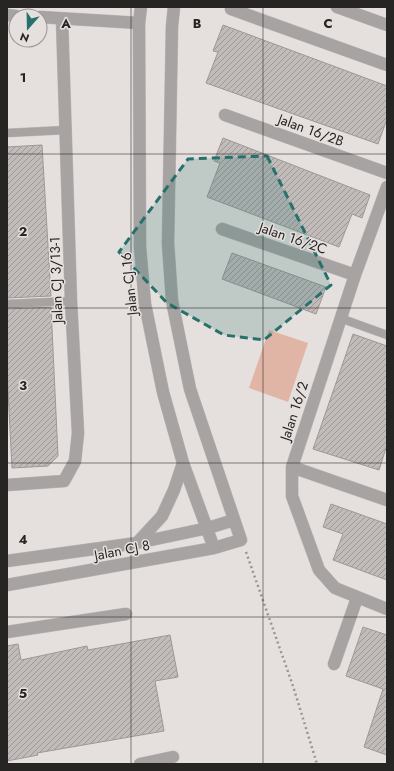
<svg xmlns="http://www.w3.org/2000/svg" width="394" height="771" font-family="Jost,sans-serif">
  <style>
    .grass { fill: #e1b5a6 }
    .building { fill: url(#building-hatch); stroke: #9d9795 }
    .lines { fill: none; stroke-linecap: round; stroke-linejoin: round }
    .service-casing { stroke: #bfbab8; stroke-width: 9 }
    .minor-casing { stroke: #bfbab8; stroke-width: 13 }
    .tertiary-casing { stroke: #bfbab8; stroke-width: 13 }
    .path { stroke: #999593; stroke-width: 2.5; stroke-dasharray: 2 3; stroke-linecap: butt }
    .service { stroke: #a6a3a2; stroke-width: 8 }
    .minor { stroke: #a6a3a2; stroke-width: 12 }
    .tertiary { stroke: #a6a3a2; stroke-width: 12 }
    .marked { fill: #27716c; fill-opacity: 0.2; stroke: #27716c; stroke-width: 3; stroke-dasharray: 8 5; stroke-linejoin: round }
    .grid { fill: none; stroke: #272524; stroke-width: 1; stroke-opacity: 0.55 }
    .labels { text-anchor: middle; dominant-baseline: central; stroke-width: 3; stroke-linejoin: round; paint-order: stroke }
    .street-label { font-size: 14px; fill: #272524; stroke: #e5dfdd }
    .grid-label { font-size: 13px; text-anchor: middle; font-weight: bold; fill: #272524; stroke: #e5dfdd; stroke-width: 3; stroke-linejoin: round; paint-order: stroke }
  </style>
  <defs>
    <pattern id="building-hatch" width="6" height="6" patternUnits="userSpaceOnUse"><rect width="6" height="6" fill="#c1bbb9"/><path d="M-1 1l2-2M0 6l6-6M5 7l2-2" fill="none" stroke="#9d9896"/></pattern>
  </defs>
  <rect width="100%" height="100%" fill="#e5dfdd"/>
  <path class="grass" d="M269,330L308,343L288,402L249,388Z"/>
  <path class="building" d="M223,25L387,86V119L378,144L206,83L218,52L213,51Z
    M223,138L370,195L362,218L352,214L339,247L207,197L220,163L214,161Z
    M42,145L51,296L7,298V147Z
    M232,253L326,287L316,314L222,279Z
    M51,307L58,456L48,466L12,468L7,372V309Z
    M353,334L387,346V445L379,470L313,449Z
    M331,504L387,524V580L333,560L343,534L323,527Z
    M363,627L387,635V755L364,747L383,689L346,676Z
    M170,635L178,677L155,681L164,731L37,753L38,755L7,761V646L18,644L21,660L87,646L88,650Z"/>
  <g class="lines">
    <g class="service-casing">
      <path id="service" d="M7,133L66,130
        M7,304L71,301
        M340,318L387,335"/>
    </g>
    <g class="minor-casing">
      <path id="minor" d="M337,7L387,25
        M231,9L387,65
        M7,15L16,16
        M40,17L139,23
        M225,115L387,173
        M387,187L355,275L292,467V496L319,570L335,588L387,609
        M222,229L355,275
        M292,467L387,500
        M7,485L64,481L75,461L78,433L71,301L62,19
        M7,632L126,614
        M334,664L357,598
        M140,764L173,757"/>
    </g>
    <g class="tertiary-casing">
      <path id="tertiary" d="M141,7L139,23L140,247L145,304L163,392L183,463L214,548
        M137,543L162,516L174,490L183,463
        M7,561L137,543L208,528L234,520
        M7,585L214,548L241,540L190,389L172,301L168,243L172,26L174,7"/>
    </g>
    <path class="path" d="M246,552L293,686L317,764"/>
    <use href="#service" class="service"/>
    <use href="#minor" class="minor"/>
    <use href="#tertiary" class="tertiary"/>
  </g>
  <path class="marked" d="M267,156L331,285L264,340L224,335L167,303L119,252L188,159Z"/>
  <path class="grid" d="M131,7V764M263,7V764M7,154H387M7,308H387M7,463H387M7,617H387"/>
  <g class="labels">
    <g class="street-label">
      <text transform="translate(311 130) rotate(20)">Jalan 16/2B</text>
      <text transform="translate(293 238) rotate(19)">Jalan 16/2C</text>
      <text transform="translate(56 280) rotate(-92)">Jalan CJ 3/13-1</text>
      <text transform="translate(129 284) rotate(-96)">Jalan CJ 16</text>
      <text transform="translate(294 411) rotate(-72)">Jalan 16/2</text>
      <text transform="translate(122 550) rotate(-11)">Jalan CJ 8</text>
    </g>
  </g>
  <g class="grid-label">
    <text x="66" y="28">A</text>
    <text x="197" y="28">B</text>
    <text x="328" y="28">C</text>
    <text x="23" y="82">1</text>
    <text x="23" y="236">2</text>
    <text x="23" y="390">3</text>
    <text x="23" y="544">4</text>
    <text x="23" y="698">5</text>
  </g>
  <rect width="394" height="771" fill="none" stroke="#272524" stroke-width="16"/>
  <g transform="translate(28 28) rotate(200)"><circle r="19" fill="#e5dfdd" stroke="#999593"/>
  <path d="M0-3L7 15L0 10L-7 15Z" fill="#27716c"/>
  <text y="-6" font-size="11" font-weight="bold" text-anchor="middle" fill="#272524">N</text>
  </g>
</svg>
